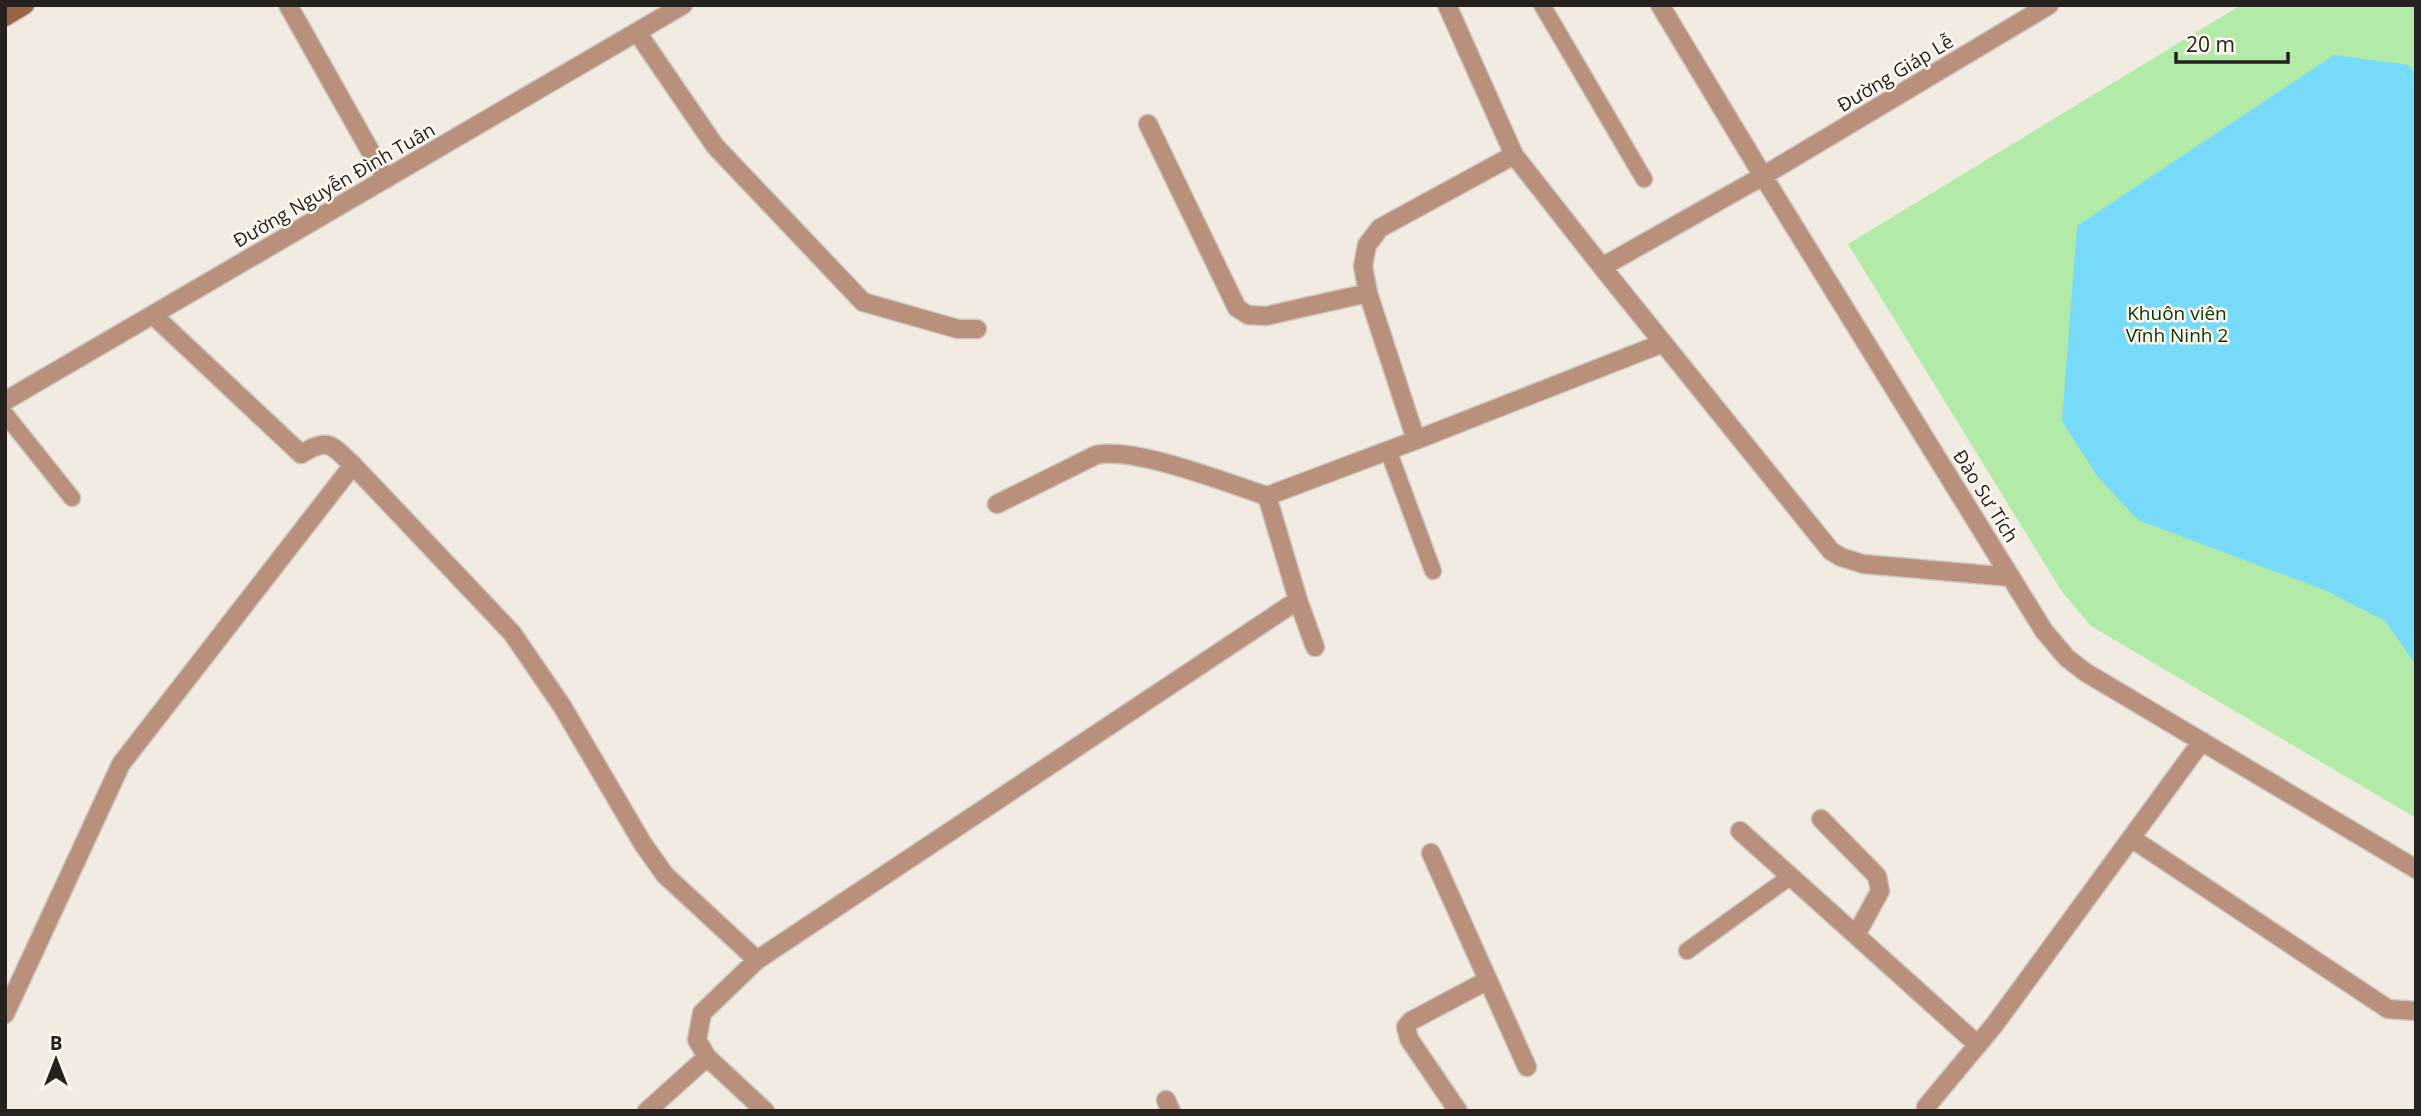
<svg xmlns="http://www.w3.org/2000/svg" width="2421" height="1116" font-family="'Open Sans',sans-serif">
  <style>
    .green { fill: #b2eaa8 }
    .water { fill: #77daf9 }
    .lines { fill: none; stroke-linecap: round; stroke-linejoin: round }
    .lane-casing { stroke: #cdc7bf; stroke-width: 19 }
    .street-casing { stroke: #cdc7bf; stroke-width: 21 }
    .secondary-casing { stroke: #cdc7bf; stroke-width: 21 }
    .lane { stroke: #b8907b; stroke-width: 16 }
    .street { stroke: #b8907b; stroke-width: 18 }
    .secondary { stroke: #9c6343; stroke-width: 18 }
    .labels { text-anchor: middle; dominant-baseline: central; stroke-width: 5; stroke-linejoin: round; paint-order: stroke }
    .street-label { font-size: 19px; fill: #24211e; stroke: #fef8f1 }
    .park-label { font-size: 19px; fill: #063500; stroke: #fef8f1 }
  </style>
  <rect width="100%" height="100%" fill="#f2ebe2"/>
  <path class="green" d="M2241,5H2416V818L2091,626L2062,592L1848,244Z"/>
  <path class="water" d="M2334,55L2409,65L2416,75V665L2385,621L2325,590L2138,520L2098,477L2062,421L2077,226Z"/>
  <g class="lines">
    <g class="lane-casing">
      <path id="lane" d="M1542,5L1644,179
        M5,414L72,498
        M1388,450L1433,571
        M1687,951L1791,876"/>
    </g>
    <g class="street-casing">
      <path id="street" d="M288,5L386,179
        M1447,5L1514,155L1602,267
        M1660,5L1763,176L2044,631L2067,658L2085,672L2416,869
        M637,32L715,146L863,302L958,329H977
        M1148,124L1237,308L1248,315L1266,316L1368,293
        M1514,155L1380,228L1367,245L1363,266L1368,293L1416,440L1663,343
        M153,315L301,454C329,437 331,445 353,465
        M5,401L683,5
        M997,504L1096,455C1133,446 1227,483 1267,496
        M2011,577L1863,564L1841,557L1831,551L1602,267L1763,176L2049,5
        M1315,647L1298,600L1267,496L1416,440
        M1821,819L1877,876L1880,891L1856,935
        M1740,831L1978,1045
        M2131,838L2388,1009L2416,1011
        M1431,853L1488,980L1411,1021L1406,1027L1409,1039L1458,1111
        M1488,980L1527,1067
        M5,1014L121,764L353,465L512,633L562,706L643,844L665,875L757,960
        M707,1057L765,1111
        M1166,1100L1171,1111
        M1926,1107L1995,1024L2202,741
        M647,1111L707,1057L697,1040L702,1013L757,960L1298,600"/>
    </g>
    <g class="secondary-casing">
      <path id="secondary" d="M5,17L25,5"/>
    </g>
    <use href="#lane" class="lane"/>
    <use href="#street" class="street"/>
    <use href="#secondary" class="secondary"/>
  </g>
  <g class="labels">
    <g class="street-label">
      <text transform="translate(1895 73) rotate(-31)">Đường Giáp Lễ</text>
      <text transform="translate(334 185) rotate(-30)">Đường Nguyễn Đình Tuân</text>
      <text transform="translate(1986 496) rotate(58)">Đào Sư Tích</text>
    </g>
    <g class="park-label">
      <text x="2177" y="313">Khuôn viên<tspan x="2177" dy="22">Vĩnh Ninh 2</tspan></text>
    </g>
  </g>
  <rect width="2421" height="1116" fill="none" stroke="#24211e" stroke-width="14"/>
  <g transform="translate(56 1060)" stroke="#fef8f1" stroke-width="5" paint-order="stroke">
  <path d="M0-5L12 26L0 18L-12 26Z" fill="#24211e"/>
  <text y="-10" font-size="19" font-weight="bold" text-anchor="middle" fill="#24211e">B</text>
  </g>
  <path d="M2176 52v10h112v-10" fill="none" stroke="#24211e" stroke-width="3.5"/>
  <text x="2186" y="52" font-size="21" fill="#24211e" stroke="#fef8f1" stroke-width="5" paint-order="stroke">20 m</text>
</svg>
